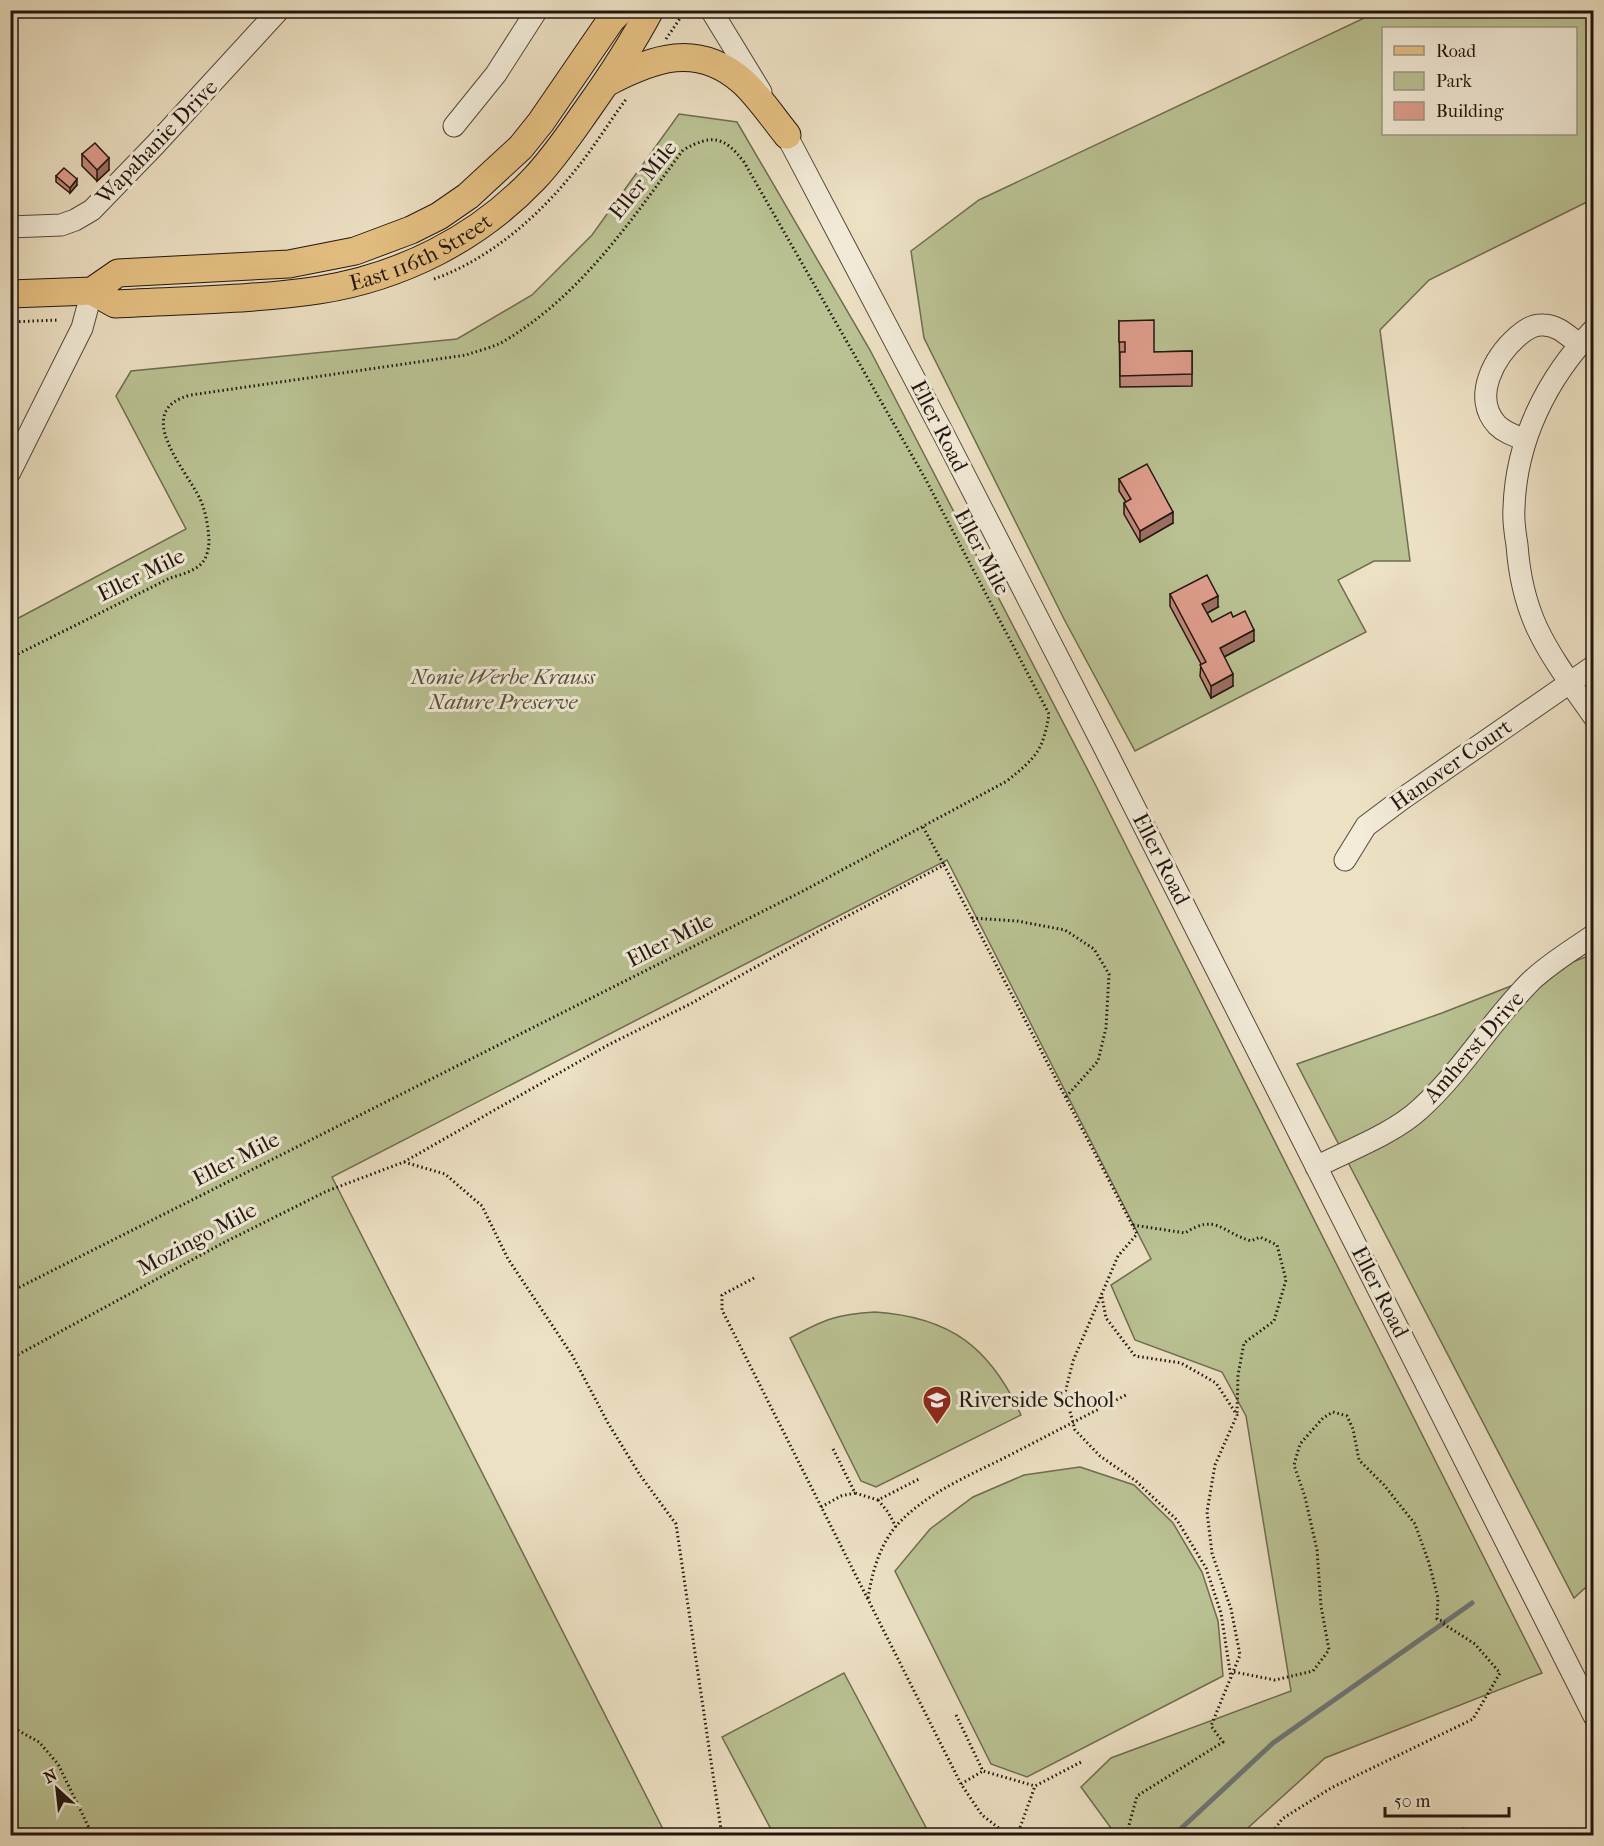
<svg xmlns="http://www.w3.org/2000/svg" width="1604" height="1846" font-family="'IM FELL French Canon',serif">
  <style>
    .green { fill: #bac293; stroke: #6e6c51; stroke-width: 1.5; fill-rule: evenodd }
    .lines { fill: none; stroke-linecap: round; stroke-linejoin: round }
    .stream { stroke: #6d7879; stroke-width: 5 }
    .minor-casing { stroke: #54483c; stroke-width: 23 }
    .major-casing { stroke: #21150f; stroke-width: 29 }
    .path { stroke: #21150f; stroke-width: 3; stroke-dasharray: 1.5 3; stroke-linecap: butt }
    .minor { stroke: #f3ecd9; stroke-width: 21 }
    .major { stroke: #e6c082; stroke-width: 27 }
    .wall { fill: #c1887a; stroke: #21150f; stroke-width: 1.5 }
    .shaded-wall { fill: #9d6f63; stroke: #21150f; stroke-width: 1.5 }
    .building { fill: #e09e8e; stroke: #21150f; stroke-width: 1.5 }
    .labels { text-anchor: middle; dominant-baseline: central; stroke-width: 6; stroke-linejoin: round; paint-order: stroke }
    .street-label { font-size: 22px; fill: #21150f; stroke: #f3ecd9 }
    .park-label { font-size: 22px; font-style: italic; fill: #57523d; stroke: #f3ecd9 }
    .poi-label { font-size: 22px; fill: #21150f; stroke: #f3ecd9; text-anchor: start }
  </style>
  <rect width="100%" height="100%" fill="#ede1c4"/>
  <filter id="stains"><feTurbulence type="fractalNoise" baseFrequency=".00333" numOctaves="4"/><feColorMatrix values="0 0 0 0 .2 0 0 0 0 .09 0 0 0 0 .02 0 0 0 .5 -.17"/></filter>
  <radialGradient id="worn" r=".72"><stop offset=".6" stop-color="#630" stop-opacity="0"/><stop offset="1" stop-color="#630" stop-opacity=".3"/></radialGradient>
  <path class="green" d="M1379,11H1593V199L1429,280L1380,330L1410,561H1374L1338,580L1366,632L1135,751L1064,619L924,338L911,251L979,200ZM1384,28H1576V134H1384Z
    M679,114L737,122L870,350L1095,784L1542,1673L1325,1758L1240,1835H1116L1081,1787L1111,1758L1291,1691L1246,1416L1222,1372L1135,1340L1111,1285L1151,1259L947,860L332,1177L666,1835H11V622L186,529L116,396L131,371L457,339L532,295L592,235Z
    M1593,954L1594,1580L1574,1598L1297,1064L1442,1013Z
    M875,1312C950,1317 990,1347 1021,1415L876,1487L861,1481L790,1338C823,1320 837,1314 875,1312Z
    M1080,1467L1134,1485L1173,1523L1202,1572L1218,1621L1223,1676L1027,1777L991,1764L895,1571L930,1529L973,1497L1024,1475Z
    M844,1673L930,1835H774L722,1737Z"/>
  <g class="lines">
    <path class="stream" d="M1173,1836L1273,1743L1472,1603"/>
    <g class="minor-casing">
      <path id="minor" d="M711,10L761,92
        M779,121L943,433L1104,747L1594,1716
        M454,126L496,74L537,10
        M10,227L61,225L75,220L92,210L155,145L279,10
        M1594,329C1547,378 1516,440 1514,508C1513,520 1515,533 1517,545C1519,573 1525,602 1537,628C1552,660 1574,688 1594,717
        M1526,440C1515,436 1505,433 1497,425C1471,397 1495,356 1518,336C1525,330 1533,324 1543,325C1558,325 1568,336 1579,344
        M10,472L82,328L92,291
        M1345,860L1366,826L1402,799L1594,666
        M1316,1167C1349,1150 1393,1134 1420,1109C1462,1071 1491,1021 1531,981C1550,963 1572,950 1594,935"/>
    </g>
    <g class="major-casing">
      <g id="major">
        <path d="M608,82C654,58 697,42 742,81C757,94 774,119 787,135"/>
        <path id="s1" d="M92,291L115,304C181,300 254,300 319,290C401,277 477,239 534,179C555,157 572,131 589,107C611,76 632,44 650,10"/>
        <path d="M10,294L92,291L118,273L289,264L355,251L411,230L439,216L468,196L521,147L541,122L611,20L621,10"/>
      </g>
    </g>
    <path class="path" d="M666,39L683,14
      M434,279C488,260 538,217 573,173C593,149 609,122 627,98
      M10,322L58,320
      M10,658L170,578C180,575 192,572 200,565C207,559 209,548 209,540C208,526 206,512 200,499C185,468 131,410 191,395L466,355C477,351 490,348 501,343C581,296 629,223 683,150C712,134 724,136 744,162L926,480L1049,714C1043,752 1035,758 1007,781L803,891L10,1292
      M923,827L944,865
      M972,918L1017,921L1065,930L1094,949L1109,974L1106,1028L1098,1061L1065,1098
      M404,1162L445,1174L482,1206L508,1259L572,1355L608,1423L640,1475L676,1524L722,1836
      M1133,1225L1185,1233C1216,1213 1221,1232 1251,1241L1260,1237L1277,1245L1286,1280L1274,1321L1244,1343L1238,1375L1237,1413
      M754,1278L722,1295V1310L961,1784L982,1815L1009,1836
      M1102,1297L1106,1318L1135,1356L1181,1363L1216,1383L1237,1415L1215,1465L1207,1512L1212,1553L1231,1609L1240,1655L1211,1726L1223,1742L1137,1796L1126,1836
      M10,1359L223,1243L327,1191L404,1162L608,1045L692,1003L821,930L944,865L1137,1234L1118,1256L1073,1361L1065,1393L1075,1430L1100,1456L1136,1481L1177,1520L1206,1568L1221,1613L1231,1678
      M833,1449L855,1493L878,1500L919,1479
      M878,1500L888,1512L896,1527
      M821,1507L841,1496L855,1493
      M868,1598C872,1573 879,1547 896,1526C925,1494 966,1477 1004,1458C1045,1437 1085,1416 1126,1395
      M1234,1672L1275,1680L1313,1671L1329,1650L1321,1606L1317,1550L1305,1497L1294,1465L1300,1444L1323,1418L1333,1412L1347,1416L1353,1429L1359,1460L1384,1485L1415,1524L1429,1563L1438,1598L1437,1619L1445,1622
      M956,1715L983,1771L1035,1786L1083,1761
      M10,1726L39,1742L58,1764L93,1836
      M961,1784L983,1771
      M1017,1836L1035,1786
      M1270,1836L1282,1819L1331,1788L1473,1719L1500,1673L1475,1644L1442,1623"/>
    <use href="#minor" class="minor"/>
    <use href="#major" class="major"/>
  </g>
  <path class="wall" d="M82,154L109,170L97,181L82,166Z
    M56,176L77,185L70,193L56,182Z
    M1119,321L1154,352L1192,351V386L1120,387Z
    M1119,479L1173,523L1140,542L1124,514V503L1126,502L1119,491Z
    M1170,594L1218,607L1207,613L1212,622L1233,617L1254,641L1224,657L1233,686L1211,698L1200,676L1201,664L1170,606Z"/>
  <path class="shaded-wall" d="M109,158V170L97,181V170Z
    M77,179V185L70,193V188Z
    M1173,512V523L1140,542V531Z
    M1218,596V607L1202,616V604Z
    M1254,630V641L1220,659V648Z
    M1233,674V686L1211,698V686Z"/>
  <path class="building" d="M95,143L109,158L97,170L82,154Z
    M64,168L77,179L70,188L56,176Z
    M1154,320V352L1192,351V374L1120,376V352H1125V342H1119V321Z
    M1147,464L1173,512L1140,531L1124,503L1131,499L1119,479Z
    M1207,575L1218,596L1202,604L1212,622L1231,612L1233,617L1245,611L1254,630L1220,648L1233,674L1211,686L1200,665L1206,662L1170,594Z
    M1463,1828L1476,1836H1445L1449,1830L1458,1835Z"/>
  <defs>
    <g id="school-pin" transform="scale(1.5)"><path d="M0 17L-7.5 6A9.5 9.5 0 1 1 7.5 6Z" fill="#8f2418" stroke="#f3ecd9"/><path d="M0-5L7-2L0 1L-7-2ZM-4 1L0 2.5L4 1V4Q0 6-4 4Z" fill="#fff"/></g>
  </defs>
  <g fill-rule="evenodd">
    <use href="#school-pin" x="937" y="1400"/>
  </g>
  <g class="labels">
    <g class="street-label">
      <text transform="translate(157 142) rotate(-46)">Wapahanie Drive</text>
      <text transform="translate(643 180) rotate(-51)">Eller Mile</text>
      <text stroke="none"><textPath href="#s1" startOffset="340">East 116th Street</textPath></text>
      <text transform="translate(939 426) rotate(63)">Eller Road</text>
      <text transform="translate(982 552) rotate(62)">Eller Mile</text>
      <text transform="translate(141 575) rotate(-26)">Eller Mile</text>
      <text transform="translate(1451 765) rotate(-35)">Hanover Court</text>
      <text transform="translate(1161 859) rotate(63)">Eller Road</text>
      <text transform="translate(670 940) rotate(-27)">Eller Mile</text>
      <text transform="translate(1474 1047) rotate(-49)">Amherst Drive</text>
      <text transform="translate(236 1159) rotate(-27)">Eller Mile</text>
      <text transform="translate(197 1239) rotate(-28)">Mozingo Mile</text>
      <text transform="translate(1380 1292) rotate(63)">Eller Road</text>
    </g>
    <g class="park-label">
      <text x="503" y="677">Nonie Werbe Krauss<tspan x="503" dy="25">Nature Preserve</tspan></text>
    </g>
    <g class="poi-label">
      <text x="958" y="1400">Riverside School</text>
    </g>
  </g>
  <rect width="1604" height="1846" fill="none" stroke="#ede1c4" stroke-width="36"/>
  <rect x="12" y="12" width="1580" height="1822" fill="none" stroke="#21150f" stroke-width="3"/>
  <rect x="18" y="18" width="1568" height="1810" fill="none" stroke="#21150f" stroke-width="1.5"/>
  <rect x="1382" y="27" width="195" height="108" fill="#f3ecd9" stroke="#9f9688" stroke-width="1.5"/>
  <rect x="1394" y="46" width="30" height="9" fill="#e6c082" stroke="#9f9688" stroke-width="1.5"/>
  <text x="1436" y="57" font-size="18" fill="#21150f">Road</text>
  <rect x="1394" y="72" width="30" height="18" fill="#bac293" stroke="#9f9688" stroke-width="1.5"/>
  <text x="1436" y="87" font-size="18" fill="#21150f">Park</text>
  <rect x="1394" y="102" width="30" height="18" fill="#e09e8e" stroke="#9f9688" stroke-width="1.5"/>
  <text x="1436" y="117" font-size="18" fill="#21150f">Building</text>
  <g transform="translate(57 1789) rotate(333)" stroke="#f3ecd9" stroke-width="4.5" paint-order="stroke">
  <path d="M0-4.5L10 22L0 15L-10 22Z" fill="#21150f"/>
  <text y="-9" font-size="16" font-weight="bold" text-anchor="middle" fill="#21150f">N</text>
  </g>
  <path d="M1385 1807v9h124v-9" fill="none" stroke="#21150f" stroke-width="3"/>
  <text x="1394" y="1807" font-size="18" fill="#21150f" stroke="#f3ecd9" stroke-width="4.5" paint-order="stroke">50 m</text>
  <rect width="100%" height="100%" filter="url(#stains)"/>
  <rect width="100%" height="100%" fill="url(#worn)"/>
</svg>
